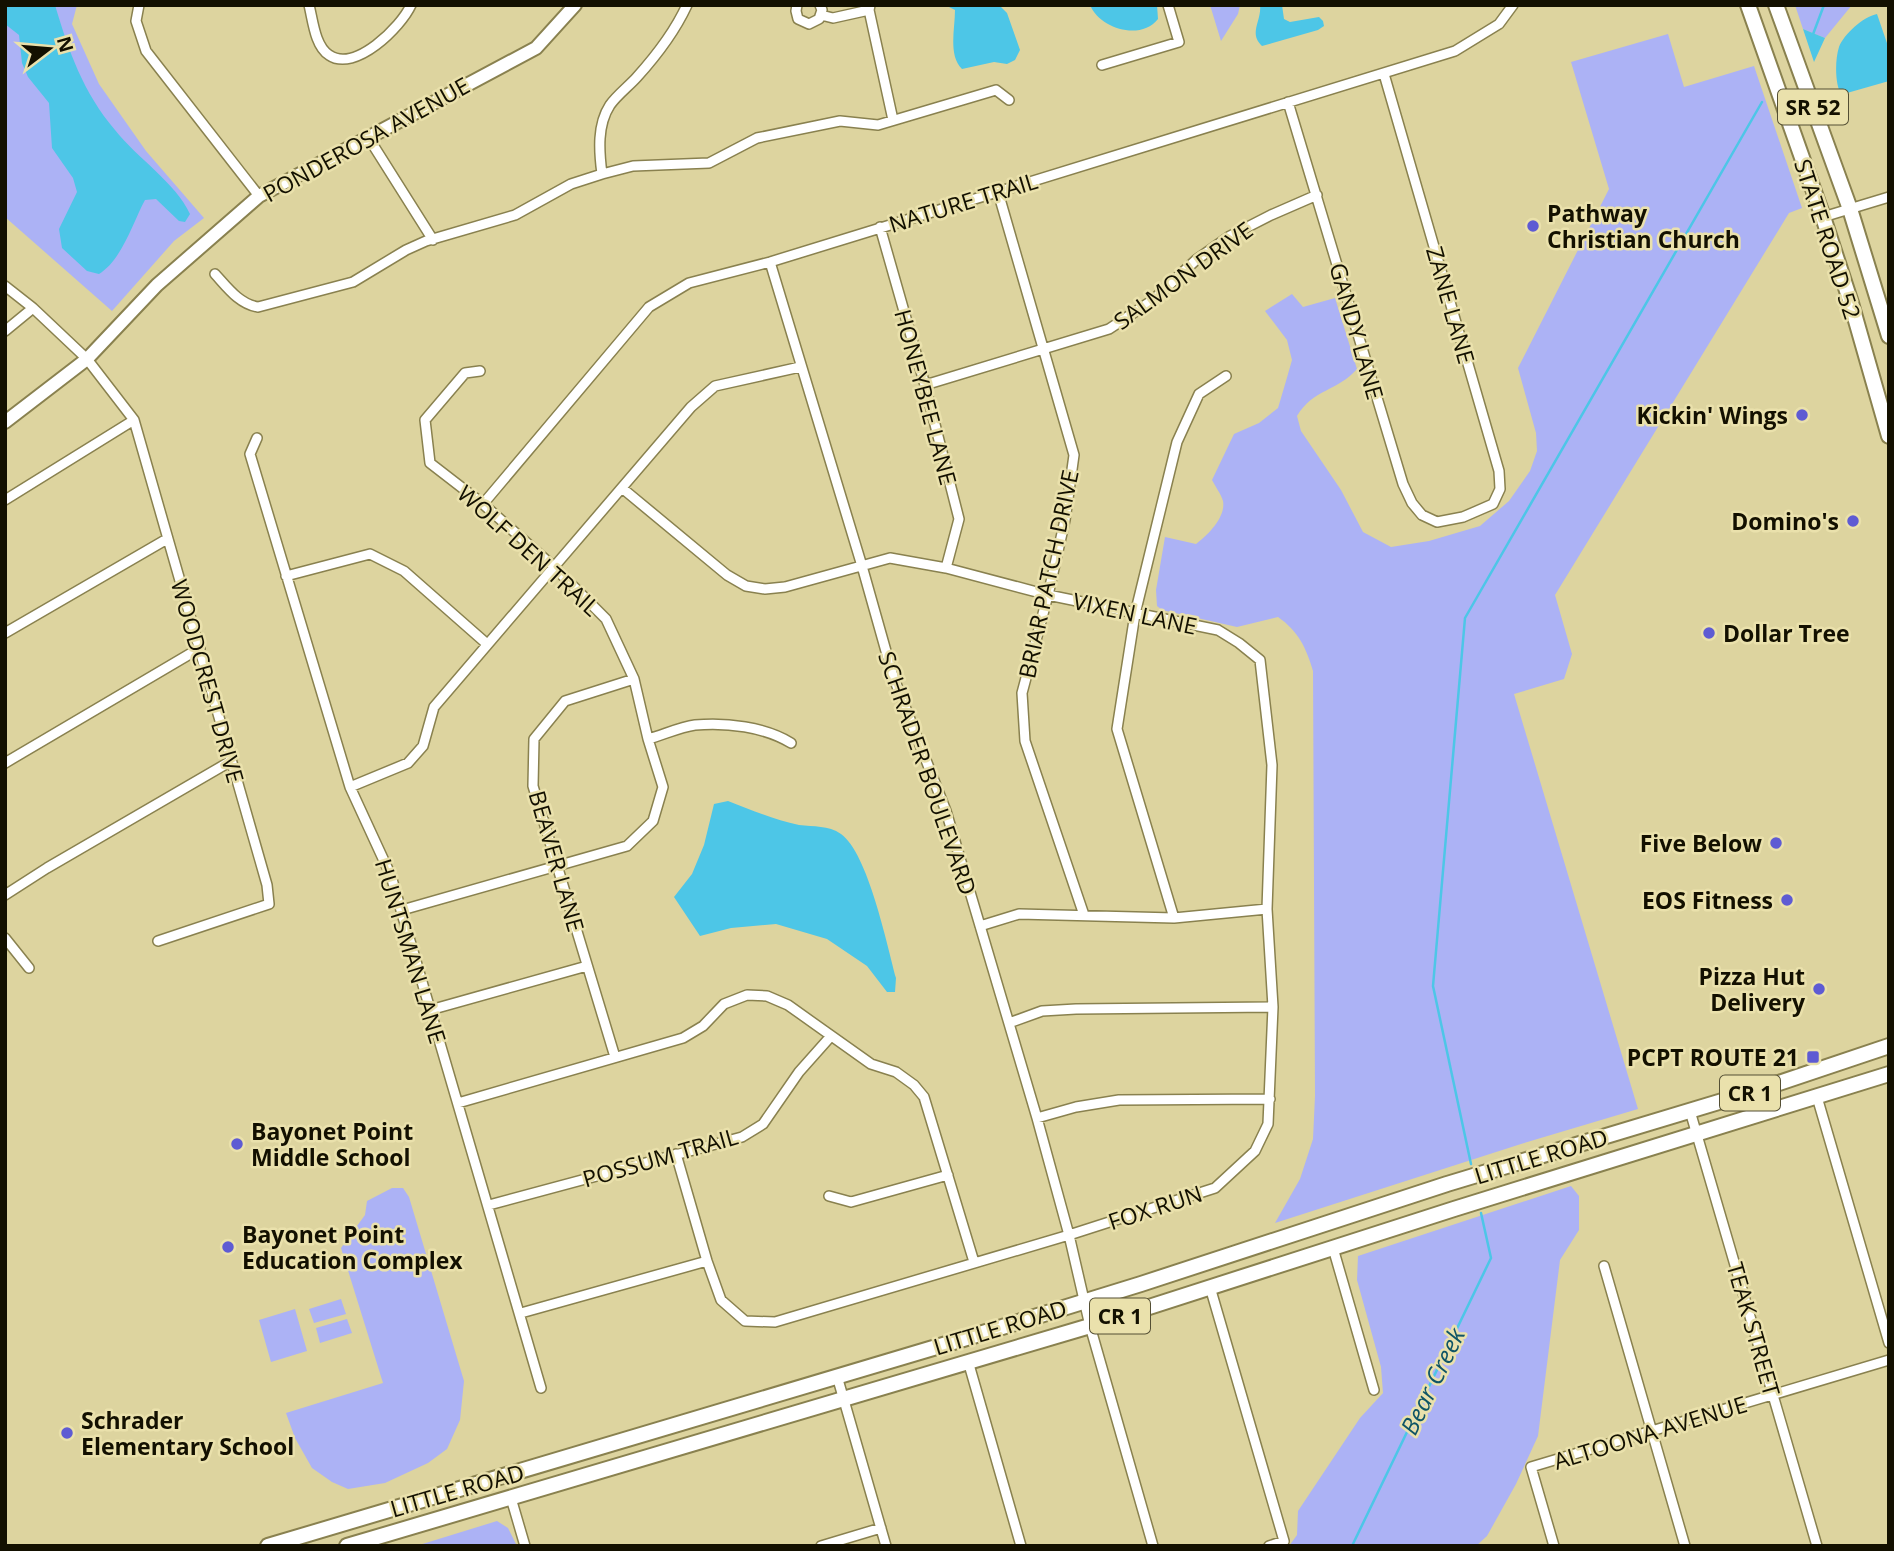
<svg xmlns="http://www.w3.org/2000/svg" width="1894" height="1551" font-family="'Open Sans',sans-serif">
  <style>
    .green { fill: #acb2f5 }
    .water { fill: #4dc6e7 }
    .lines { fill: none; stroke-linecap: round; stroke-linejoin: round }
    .stream { stroke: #4dc6e7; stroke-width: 2.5 }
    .street-casing { stroke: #89814f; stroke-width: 12 }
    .secondary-casing { stroke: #89814f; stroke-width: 16 }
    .primary-casing { stroke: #89814f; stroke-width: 18 }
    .street { stroke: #fff; stroke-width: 9 }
    .secondary { stroke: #fff; stroke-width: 12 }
    .primary { stroke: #fff; stroke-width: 14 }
    .poi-dot { fill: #5e5bd3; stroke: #eae1ac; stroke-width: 2.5 }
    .labels { text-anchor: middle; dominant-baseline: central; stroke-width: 5; stroke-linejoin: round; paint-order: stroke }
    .shield { fill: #eae1ac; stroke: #544f34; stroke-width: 2 }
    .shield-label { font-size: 21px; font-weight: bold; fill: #131000 }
    .street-label { font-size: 23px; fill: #131000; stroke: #eae1ac }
    .poi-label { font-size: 23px; font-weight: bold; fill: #131000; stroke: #eae1ac; text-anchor: end }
    .water-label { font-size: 24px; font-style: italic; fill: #0f5466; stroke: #eae1ac }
  </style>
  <rect width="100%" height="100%" fill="#ddd49f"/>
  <path class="green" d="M5,5H77L72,24L99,84L146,151L204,218L174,241L112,311L5,217Z
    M1210,5H1240L1238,14L1221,41Z
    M1795,5H1852L1825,38L1803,29Z
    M1668,34L1684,87L1754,66L1802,208L1789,213L1555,595L1572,654L1564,679L1514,694L1638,1109L1521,1144L1275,1223L1300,1179L1313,1139L1315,1096L1313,671C1306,647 1298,631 1278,617L1237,627L1162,610L1157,606L1156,590L1165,537L1196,544C1208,535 1226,517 1223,501C1221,494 1215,486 1212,480L1234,434L1259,423L1278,408L1286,381L1292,360L1287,340L1265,311L1292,294L1303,307L1335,298L1357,369C1338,391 1313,389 1297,416L1301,431L1341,490L1363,532L1391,547L1429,541L1480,526L1509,501L1530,471L1537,451L1536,433L1518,368L1609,189L1571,62Z
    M1571,1186L1579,1196V1230L1560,1260L1538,1436L1516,1484L1487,1536L1476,1546H1289L1297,1535L1298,1511L1360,1418L1383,1393L1381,1367L1357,1280L1358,1256Z
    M392,1188H403L409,1197L464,1381L460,1420L447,1449L428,1463L385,1483L348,1489L332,1482L312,1468L295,1438L286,1413L383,1383L341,1248L365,1215L367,1201Z
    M341,1299L346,1314L314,1323L309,1309Z
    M295,1309L307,1351L271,1362L259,1320Z
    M347,1319L352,1333L320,1343L316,1328Z
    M497,1521L508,1528L517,1546H416Z"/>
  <path class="water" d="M5,5H55C69,52 83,92 115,130C136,157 176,183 190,214L185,222L179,221L156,199L145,200C133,222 122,260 99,274L87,271L62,248L59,229L77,192L73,178L52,148L49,103L28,77L22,63L19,35L5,24Z
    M945,5H999L1007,13L1020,50L1015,60L1007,64L994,62L962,69C948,55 955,29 955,10Z
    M1090,5H1157L1158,19C1141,41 1100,29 1090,5Z
    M1260,5H1282L1284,19L1290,22L1319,17L1323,21L1324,26L1318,30L1262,46C1248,33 1262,21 1260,5Z
    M1877,14L1889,49V81L1847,93L1840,92C1835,82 1835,59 1839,47C1844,34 1863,17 1877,14Z
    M1803,29L1825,38L1814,62Z
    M728,801C751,810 775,820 799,825C814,827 828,825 841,834C868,853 887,945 896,978L895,992H887L867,966L827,939L776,924L731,928L700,936L674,897L692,874L704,845L714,804Z"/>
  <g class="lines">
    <path class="stream" d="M1812,37L1824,5
      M1471,1164L1433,986L1465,618L1762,102
      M1352,1546L1491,1258L1481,1213"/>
    <g class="street-casing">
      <path id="street" d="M139,5L136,21L146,51L259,196
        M309,5C313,21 315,46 329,55C355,73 401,27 411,5
        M797,5L796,11L798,19L809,24L819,19L822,10L820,5
        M870,5L869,10L893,120
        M821,15L833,18L869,10
        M1102,65L1179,42L1168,5
        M1288,102L1403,484L1412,503L1422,515L1437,522L1463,517L1493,504L1500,489L1499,471L1384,74
        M368,137L433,240
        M602,174C599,151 597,125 610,105C617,95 629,86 637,77C656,56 675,31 687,5
        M998,192L1074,455L1065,520L1048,595L1022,693L1025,741L1084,915
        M1823,217L1889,197
        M880,227L925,385L959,519L946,568
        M770,262L862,566L893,676L946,811L1037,1118L1069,1235L1090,1326L1153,1546
        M215,274C227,287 239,304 258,307L353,282L406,250L426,241L515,215L571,184L602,174L633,166L709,163L757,138L840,121L878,125L996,90L1009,100
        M5,286L33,308L87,359L134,420L267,885L269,904L158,941
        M5,331L33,308
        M925,385L1109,329L1153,300L1196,260L1230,236L1271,215L1317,195
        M257,438L250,454L350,787L391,876L541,1388
        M622,488L727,575L746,586L765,589L785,587L890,558L946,568L1048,595L1218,630L1239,643L1260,660L1272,765L1267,909L1273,1007L1268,1124L1255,1151L1215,1188L1069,1235L775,1322L745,1321L721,1300L707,1261L676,1154
        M5,500L134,420
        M483,504L649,307L689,283L770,262L1455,51L1499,24L1513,5
        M286,576L370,554L404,571L487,644
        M5,633L167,539
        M648,739C663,735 680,727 695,725C726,722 765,727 791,743
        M5,763L200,648
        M350,787L408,763L423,746L434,707L691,407L715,386L800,367
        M5,895L47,868L231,761
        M402,910L627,846L653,821L663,787L648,739L634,679L606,619L554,567L483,504L430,463L425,420L465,373L480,371
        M1174,918L1117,729L1135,614L1177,442L1199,394L1226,376
        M980,926L1019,914L1174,918L1267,909
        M5,938L29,968
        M430,1010L587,966
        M1009,1023L1042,1011L1076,1009L1273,1007
        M615,1057L533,786L534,739L565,701L634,679
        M1817,1097L1889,1343
        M458,1103L683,1038L703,1026L724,1004L747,995L767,996L788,1005L871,1064L896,1072L914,1085L924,1097L974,1262
        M1690,1111L1817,1546
        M1037,1118L1076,1107L1119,1100L1270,1099
        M829,1196L851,1202L948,1175
        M489,1205L742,1137L763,1124L799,1072L831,1036
        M1333,1248L1374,1390
        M1604,1266L1685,1546
        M1210,1287L1284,1541L1269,1546
        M521,1313L707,1261
        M968,1361L1021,1546
        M837,1376L886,1546
        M511,1498L525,1546
        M821,1546L881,1528
        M1554,1546L1531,1467L1889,1360"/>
    </g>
    <g class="secondary-casing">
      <path id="secondary" d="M5,422L87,359L157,285L259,196L536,48L575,5"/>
    </g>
    <g class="primary-casing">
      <path id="primary" d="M1748,5L1823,217L1851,303L1889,436
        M1776,5L1850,209L1889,336
        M268,1546L960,1340L1141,1284L1447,1184L1752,1092L1889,1046
        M347,1546L1090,1326L1454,1209L1889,1074"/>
    </g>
    <use href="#street" class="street"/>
    <use href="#secondary" class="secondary"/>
    <use href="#primary" class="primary"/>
  </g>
  <g class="poi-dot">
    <circle cx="1533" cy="226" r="7"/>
    <circle cx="1802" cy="415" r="7"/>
    <circle cx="1853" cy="521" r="7"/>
    <circle cx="1709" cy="633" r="7"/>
    <circle cx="1776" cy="843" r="7"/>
    <circle cx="1787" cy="900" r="7"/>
    <circle cx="1819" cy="989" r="7"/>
    <rect x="1806" y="1050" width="14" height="14" rx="3.5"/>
    <circle cx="237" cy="1144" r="7"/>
    <circle cx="228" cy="1247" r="7"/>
    <circle cx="67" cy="1433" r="7"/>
  </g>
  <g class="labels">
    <g class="shield">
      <rect x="1778" y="89.5" width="70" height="35" rx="5"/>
      <rect x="1720" y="1075.5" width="60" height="35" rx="5"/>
      <rect x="1090" y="1298.5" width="60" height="35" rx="5"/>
    </g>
    <g class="shield-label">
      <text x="1813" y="107">SR 52</text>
      <text x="1750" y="1093">CR 1</text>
      <text x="1120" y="1316">CR 1</text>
    </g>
    <g class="street-label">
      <text transform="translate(366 139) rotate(-29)">PONDEROSA AVENUE</text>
      <text transform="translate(963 202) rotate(-17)">NATURE TRAIL</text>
      <text transform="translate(1828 239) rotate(72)">STATE ROAD 52</text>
      <text transform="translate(1183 275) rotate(-36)">SALMON DRIVE</text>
      <text transform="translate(1451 305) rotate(74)">ZANE LANE</text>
      <text transform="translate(1357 331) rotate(74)">GANDY LANE</text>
      <text transform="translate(926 397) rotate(75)">HONEYBEE LANE</text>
      <text transform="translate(529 550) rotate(42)">WOLF DEN TRAIL</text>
      <text transform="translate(1048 574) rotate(-78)">BRIAR PATCH DRIVE</text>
      <text transform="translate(1135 613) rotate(12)">VIXEN LANE</text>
      <text transform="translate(208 681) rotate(74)">WOODCREST DRIVE</text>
      <text transform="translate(928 773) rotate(71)">SCHRADER BOULEVARD</text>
      <text transform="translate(557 861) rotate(74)">BEAVER LANE</text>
      <text transform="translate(411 951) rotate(73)">HUNTSMAN LANE</text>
      <text transform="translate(1541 1156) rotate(-17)">LITTLE ROAD</text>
      <text transform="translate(660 1157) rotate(-16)">POSSUM TRAIL</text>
      <text transform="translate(1155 1207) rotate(-18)">FOX RUN</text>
      <text transform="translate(1000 1327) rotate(-17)">LITTLE ROAD</text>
      <text transform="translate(1754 1329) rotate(74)">TEAK STREET</text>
      <text transform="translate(1650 1432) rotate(-17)">ALTOONA AVENUE</text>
      <text transform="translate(457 1490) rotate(-16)">LITTLE ROAD</text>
    </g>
    <g class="poi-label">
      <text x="1547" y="213" text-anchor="start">Pathway<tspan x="1547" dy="26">Christian Church</tspan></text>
      <text x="1788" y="415">Kickin' Wings</text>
      <text x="1839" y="521">Domino's</text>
      <text x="1723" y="633" text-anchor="start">Dollar Tree</text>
      <text x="1762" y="843">Five Below</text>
      <text x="1773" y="900">EOS Fitness</text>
      <text x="1805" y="976">Pizza Hut<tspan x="1805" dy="26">Delivery</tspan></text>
      <text x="1799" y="1057">PCPT ROUTE 21</text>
      <text x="251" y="1131" text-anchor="start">Bayonet Point<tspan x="251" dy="26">Middle School</tspan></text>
      <text x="242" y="1234" text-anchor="start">Bayonet Point<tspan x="242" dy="26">Education Complex</tspan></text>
      <text x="81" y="1420" text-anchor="start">Schrader<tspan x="81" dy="26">Elementary School</tspan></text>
    </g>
    <g class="water-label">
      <text transform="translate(1432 1381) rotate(-64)">Bear Creek</text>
    </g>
  </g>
  <rect width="1894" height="1551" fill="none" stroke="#131000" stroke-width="14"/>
  <g transform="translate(49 49) rotate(74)" stroke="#eae1ac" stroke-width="5" paint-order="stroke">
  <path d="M0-5L12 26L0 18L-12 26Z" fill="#131000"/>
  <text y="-10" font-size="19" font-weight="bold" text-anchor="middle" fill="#131000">N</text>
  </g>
</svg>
